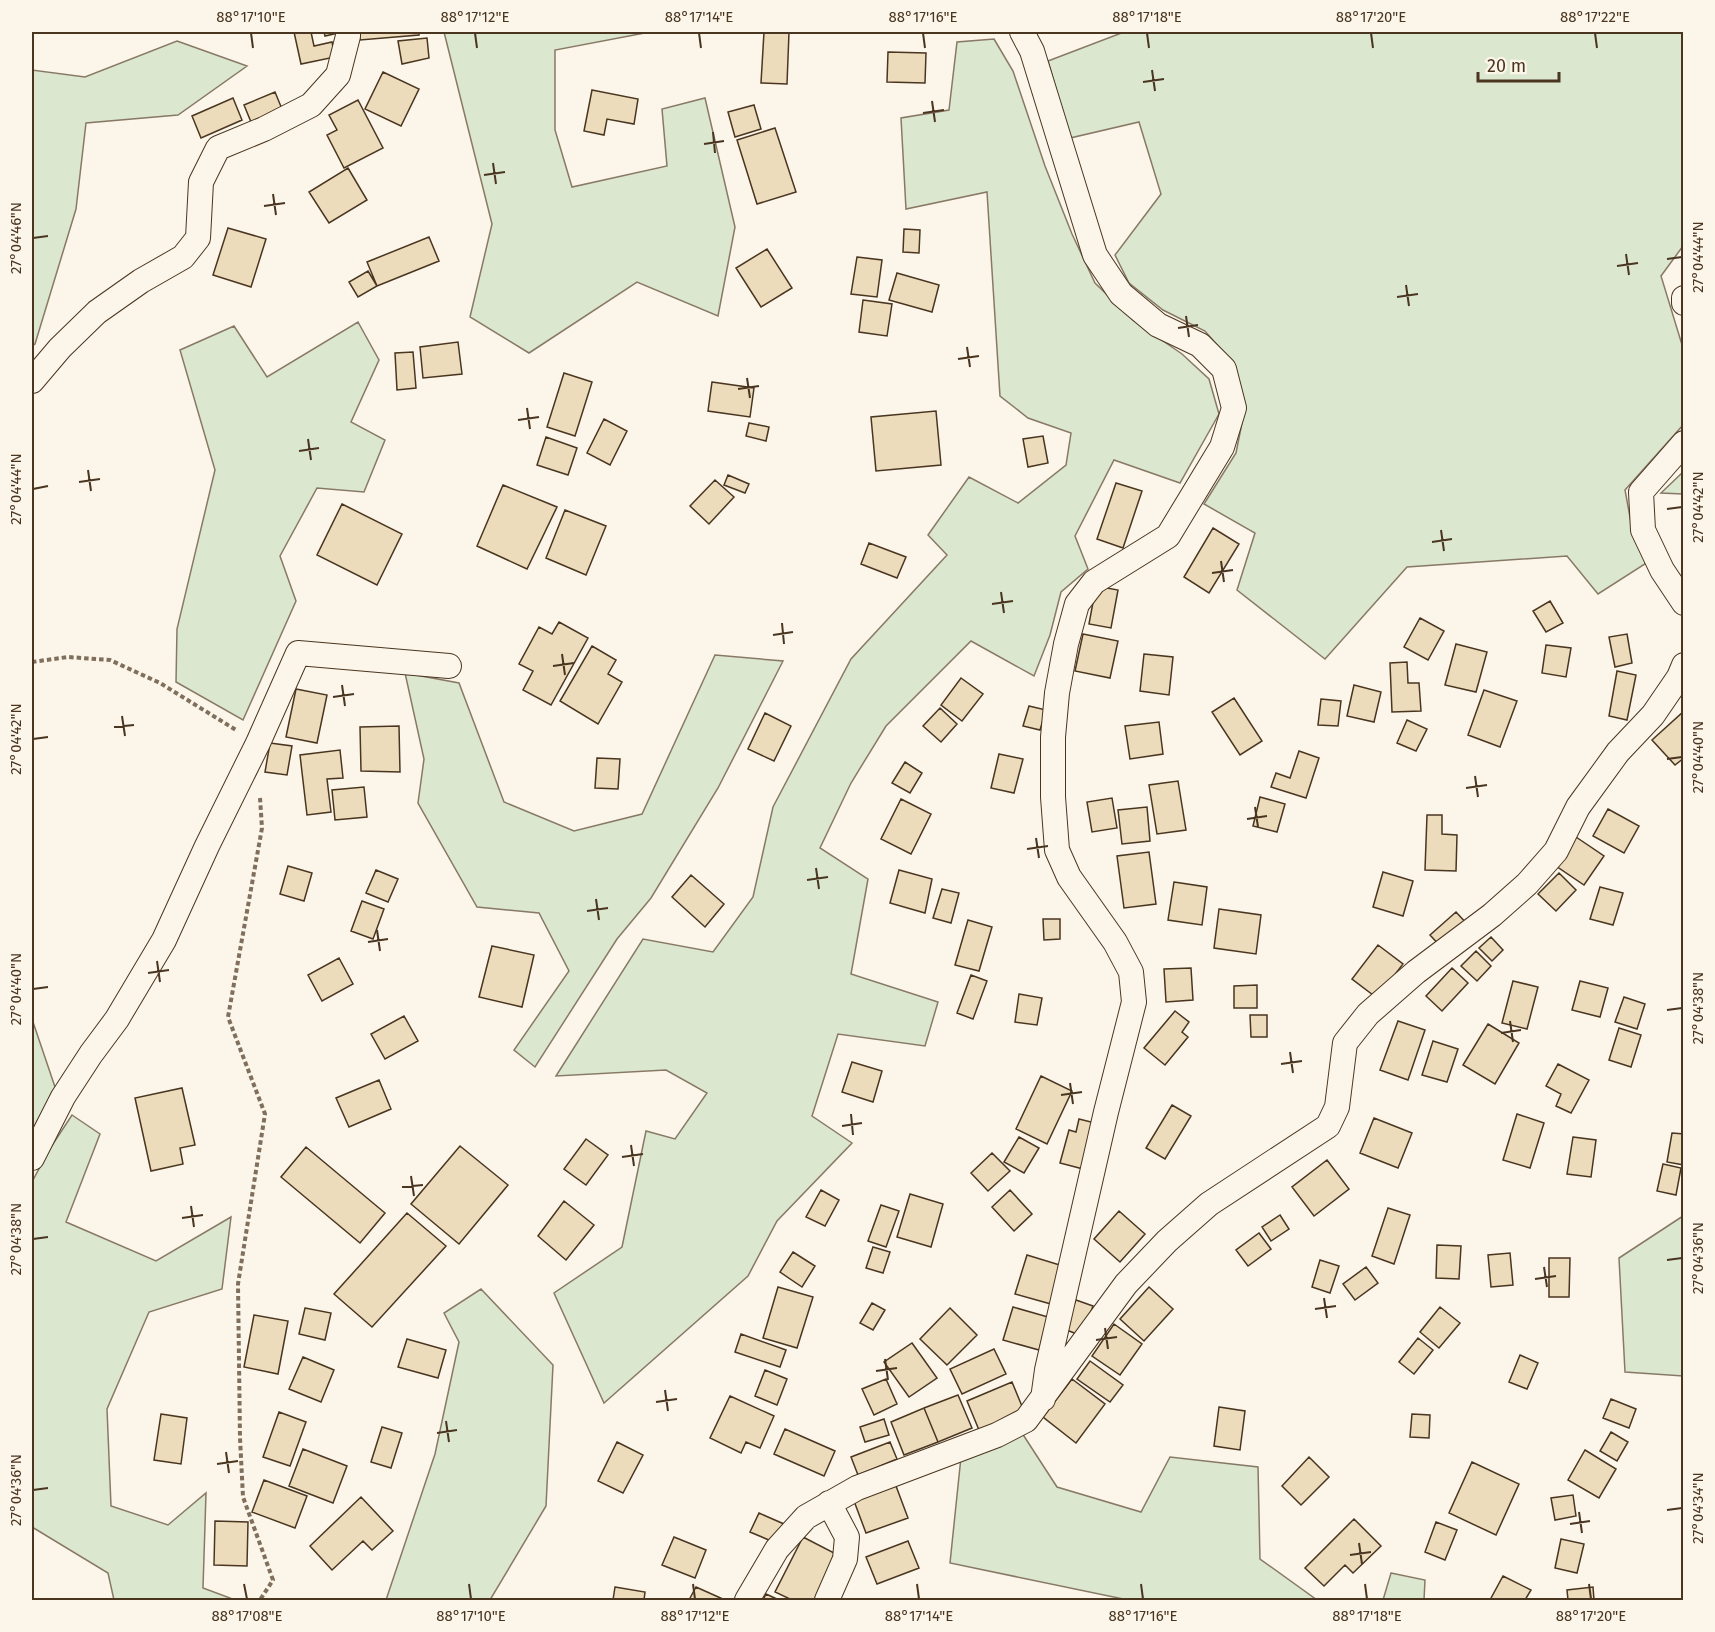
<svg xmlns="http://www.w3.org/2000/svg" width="1715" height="1632" font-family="'Fira Sans',sans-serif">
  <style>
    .green { fill: #dce7d0; stroke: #887966; stroke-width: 1.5 }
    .building { fill: #ecdcbc; stroke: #4a3520; stroke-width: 1.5 }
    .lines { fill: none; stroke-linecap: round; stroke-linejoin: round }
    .street-casing { stroke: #4a3520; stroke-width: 26 }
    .path { stroke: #7f6f5c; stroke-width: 4; stroke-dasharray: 4.5 3; stroke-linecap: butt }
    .street { stroke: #fbf6e9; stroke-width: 24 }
    .ticks { fill: none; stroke: #4a3520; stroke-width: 2 }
    .neatline { fill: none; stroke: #4a3520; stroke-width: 2 }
    .ticks-label { font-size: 15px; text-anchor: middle; fill: #4a3520 }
  </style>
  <rect width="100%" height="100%" fill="#fbf6e9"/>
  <path class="green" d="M444,32H650L555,50V130L572,187L667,166L662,109L705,98L735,227L718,316L637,282L529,353L470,317L492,224Z
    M1124,32H1683V246L1661,276L1683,348V425L1625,490L1632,528L1648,562L1598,594L1567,556L1407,567L1325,659L1237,590L1255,533L1204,504L1236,453L1244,413L1233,363L1205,331L1163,310L1129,283L1115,255L1161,194L1139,122L1070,138L1048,61Z
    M994,39L1013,71L1045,166L1072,234L1095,283L1134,321L1182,354L1209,379L1219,414L1180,483L1114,460L1075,536L1088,569L1061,592L1050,635L1034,676L971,641L886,726L851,783L820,848L868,879L851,974L938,1002L925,1046L838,1034L812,1116L852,1143L777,1221L748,1276L604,1403L554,1293L622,1247L646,1131L675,1139L707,1093L666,1070L556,1076L643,939L713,952L753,897L773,807L851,659L947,555L928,535L969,477L1018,503L1066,465L1071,433L1028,418L1000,396L987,192L906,209L901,118L949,110L957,42Z
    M177,41L247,66L178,115L86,123L76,209L35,344L32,346V70L85,77Z
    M358,322L379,360L351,422L385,440L364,492L317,488L280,556L296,601L243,720L176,682L177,629L215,470L180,350L234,326L267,377Z
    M1683,472V494L1661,493Z
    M715,655L783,661L718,788L651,898L617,939L535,1067L514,1050L569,971L539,913L477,907L418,803L424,759L405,673L459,683L504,802L574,831L642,814Z
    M32,1019L55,1087L32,1131Z
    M72,1115L100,1134L66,1222L156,1261L231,1217L222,1289L149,1312L107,1409L111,1506L168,1525L206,1493L203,1588L230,1598L228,1600H114L108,1573L32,1527V1182L49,1150Z
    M1683,1216V1376L1625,1372L1619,1258Z
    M481,1289L553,1365L546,1506L490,1600H386L435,1454L459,1342L444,1313Z
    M1022,1433L1057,1487L1141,1512L1170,1457L1258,1467L1260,1559L1317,1600H1128L950,1563L961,1457Z
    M1391,1573L1425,1580L1424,1600H1383Z"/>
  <path class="building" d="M294,32H311L314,46L332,42L335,57L301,64Z
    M324,32H337L338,33L325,36Z
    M359,32H419V35L360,40Z
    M764,32H789L787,84L761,83Z
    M427,38L429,58L402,64L398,41Z
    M888,52L926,53L925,83L887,82Z
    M383,72L419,89L401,126L365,109Z
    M592,90L638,99L634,124L607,119L604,135L584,131Z
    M275,92L282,109L251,122L244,105Z
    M233,98L242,120L201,138L192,116Z
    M358,100L383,148L344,168L327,135L337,130L329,115Z
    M754,105L761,129L735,137L728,112Z
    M775,128L796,192L757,204L737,140Z
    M348,168L367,200L329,223L309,192Z
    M228,228L266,239L251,287L213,275Z
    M904,229L920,230L919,253L903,252Z
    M429,237L439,261L377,286L367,262Z
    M767,249L792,288L761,307L736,268Z
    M857,257L882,260L877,297L851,294Z
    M368,271L377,286L358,297L349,282Z
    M897,273L939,285L932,312L889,300Z
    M863,300L892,304L887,336L859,332Z
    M458,342L462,374L423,378L420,347Z
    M413,352L416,388L397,390L395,353Z
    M564,373L592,382L575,436L547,427Z
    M712,382L754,388L750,417L708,411Z
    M936,411L941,465L876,471L871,417Z
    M604,419L627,431L610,465L587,453Z
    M749,423L769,427L766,441L746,436Z
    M1043,436L1048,463L1028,467L1023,439Z
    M546,437L577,448L568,475L537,465Z
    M728,475L749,484L745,493L724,485Z
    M715,480L734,497L709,524L690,506Z
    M1116,483L1142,491L1123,548L1097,539Z
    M503,485L557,507L527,569L477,546Z
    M342,504L402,534L377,585L317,555Z
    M565,510L606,526L586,575L546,558Z
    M1213,528L1239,544L1209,593L1184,577Z
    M869,543L906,557L897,578L861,564Z
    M1096,586L1118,590L1111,628L1089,624Z
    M1550,601L1563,623L1546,632L1533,611Z
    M1420,618L1444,631L1428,660L1404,647Z
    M559,622L588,638L551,705L523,690L533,671L519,664L539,627L552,634Z
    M1083,634L1118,641L1110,678L1075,671Z
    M1627,634L1632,663L1615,667L1609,637Z
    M1456,644L1487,652L1476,692L1445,685Z
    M1546,645L1571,648L1566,677L1542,673Z
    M592,646L616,660L608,674L622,682L598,724L560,701Z
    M1144,654L1173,657L1169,695L1140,691Z
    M1407,662L1408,683H1419L1421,711L1392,712L1390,663Z
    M1617,671L1636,675L1627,720L1609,716Z
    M961,678L983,694L962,721L941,705Z
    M1354,685L1381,692L1374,722L1347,716Z
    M296,689L327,695L317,743L286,737Z
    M1484,690L1517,701L1500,747L1468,735Z
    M1234,698L1262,741L1240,755L1212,712Z
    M1321,699L1341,701L1338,726L1318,725Z
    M1029,706L1046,710L1040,730L1023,726Z
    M940,708L957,724L941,742L923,726Z
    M1683,712L1684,758L1675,765L1652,740Z
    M765,713L791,726L774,761L748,749Z
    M1407,720L1427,729L1416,751L1397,743Z
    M1159,722L1163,754L1130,759L1125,726Z
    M399,726L400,772L361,771L360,727Z
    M270,743L292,746L287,775L265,772Z
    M340,750L343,778L327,779L331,812L307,815L300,755Z
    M1299,751L1319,758L1306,798L1271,787L1276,773L1290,778Z
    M999,754L1023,759L1014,793L991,788Z
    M597,758L620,759L618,789L595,788Z
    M905,762L922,773L910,793L892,783Z
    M1178,781L1186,830L1157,834L1149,785Z
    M364,787L367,817L335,820L332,790Z
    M1260,797L1285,804L1277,832L1253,826Z
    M1112,798L1117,828L1092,832L1087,802Z
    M901,799L931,814L911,854L881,839Z
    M1147,807L1150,841L1122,844L1118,810Z
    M1608,809L1639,826L1624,853L1593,836Z
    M1427,815H1442V834L1457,835L1456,871L1425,870Z
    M1576,837L1604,856L1584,885L1556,866Z
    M1149,852L1156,904L1124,908L1117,856Z
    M288,866L312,873L304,901L280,894Z
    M376,870L398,879L388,902L366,893Z
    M899,870L932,879L925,913L890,903Z
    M1383,872L1413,881L1403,916L1373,907Z
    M1559,873L1576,890L1556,911L1538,894Z
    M691,875L724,904L705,927L672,897Z
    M1174,882L1207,887L1202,925L1168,920Z
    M1600,887L1623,893L1613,925L1590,919Z
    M942,889L959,893L951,923L933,918Z
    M362,901L384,909L373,939L351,931Z
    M1219,909L1261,915L1256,954L1214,948Z
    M1456,912L1468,925L1442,948L1430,935Z
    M1043,919H1060V939L1044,940Z
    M968,920L992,927L979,971L955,965Z
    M1491,937L1503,950L1492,961L1479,948Z
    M1378,945L1403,964L1377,998L1352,979Z
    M492,946L534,955L522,1007L479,997Z
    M1476,951L1491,966L1477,981L1461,966Z
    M339,958L353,984L322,1001L308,975Z
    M1191,968L1193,1000L1166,1002L1164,969Z
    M1452,968L1468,983L1442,1011L1426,996Z
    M971,975L987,981L973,1019L957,1013Z
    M1513,981L1538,987L1527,1029L1502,1023Z
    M1580,981L1608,988L1600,1017L1572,1010Z
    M1257,985V1008H1234V986Z
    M1019,994L1042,998L1037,1025L1015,1022Z
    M1624,997L1645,1004L1637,1029L1615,1022Z
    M1175,1011L1189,1022L1182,1032L1188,1037L1165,1065L1144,1048Z
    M1250,1015H1267V1037H1251Z
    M404,1016L418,1041L385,1059L371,1034Z
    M1398,1021L1425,1030L1408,1080L1380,1070Z
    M1488,1024L1519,1043L1495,1084L1463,1065Z
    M1619,1028L1641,1035L1631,1067L1609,1060Z
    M1433,1041L1458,1049L1447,1082L1422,1075Z
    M852,1062L882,1071L873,1102L842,1092Z
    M1558,1064L1589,1080L1571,1113L1556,1106L1561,1094L1546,1086Z
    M1041,1076L1072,1091L1047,1144L1016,1129Z
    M379,1080L391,1109L349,1127L336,1098Z
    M182,1088L195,1145L180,1148L183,1164L151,1171L135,1098Z
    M1172,1105L1191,1116L1165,1159L1146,1148Z
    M1517,1114L1544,1123L1530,1168L1503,1160Z
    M1374,1118L1412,1133L1398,1168L1360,1153Z
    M1079,1119L1099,1124L1087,1170L1060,1163L1069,1130L1076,1132Z
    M1672,1133L1684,1134V1165L1667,1162Z
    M1019,1137L1039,1148L1024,1173L1004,1162Z
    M1573,1137L1596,1140L1591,1177L1567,1174Z
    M586,1139L608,1155L586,1185L564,1169Z
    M460,1146L508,1185L459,1244L411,1204Z
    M306,1147L385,1213L360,1243L281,1177Z
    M992,1153L1010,1171L988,1191L971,1173Z
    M1327,1160L1349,1189L1314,1216L1292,1187Z
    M1663,1164L1681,1168L1676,1195L1657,1191Z
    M821,1190L839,1200L825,1226L806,1217Z
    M1010,1190L1032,1214L1014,1231L992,1207Z
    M910,1194L943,1204L931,1247L897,1237Z
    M564,1201L594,1225L566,1260L538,1236Z
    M881,1205L899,1211L886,1247L868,1241Z
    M1388,1208L1410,1215L1394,1264L1372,1256Z
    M1119,1211L1145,1234L1120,1262L1094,1239Z
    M407,1213L446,1246L372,1327L334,1294Z
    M1280,1215L1289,1229L1271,1241L1262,1227Z
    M1259,1233L1271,1249L1248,1266L1236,1250Z
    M1437,1245L1461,1246L1459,1279L1436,1278Z
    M873,1247L890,1252L883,1273L866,1268Z
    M793,1252L815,1266L802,1287L780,1272Z
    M1510,1253L1513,1285L1491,1287L1488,1255Z
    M1027,1255L1063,1266L1051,1304L1015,1294Z
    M1549,1258H1570L1569,1297H1549Z
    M1320,1260L1339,1266L1330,1293L1312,1287Z
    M1366,1267L1378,1283L1355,1300L1343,1284Z
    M778,1287L813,1297L797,1348L763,1338Z
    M1149,1287L1173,1309L1144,1341L1120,1319Z
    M1076,1300L1093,1306L1082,1336L1064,1329Z
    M872,1303L885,1310L873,1330L860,1323Z
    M1013,1307L1048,1317L1039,1350L1003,1340Z
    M1440,1307L1460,1323L1439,1348L1420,1332Z
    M305,1308L331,1313L325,1340L299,1334Z
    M950,1308L977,1335L947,1365L920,1339Z
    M254,1315L288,1321L278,1374L244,1367Z
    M1114,1324L1142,1344L1120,1375L1092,1356Z
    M741,1334L786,1350L780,1367L735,1352Z
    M1418,1338L1433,1350L1414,1374L1399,1362Z
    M407,1339L446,1350L438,1378L398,1367Z
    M912,1343L937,1378L909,1397L884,1362Z
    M994,1349L1006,1374L962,1394L950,1369Z
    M1520,1355L1538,1363L1527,1389L1509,1382Z
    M303,1357L334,1370L321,1402L289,1389Z
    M1090,1361L1123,1385L1110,1402L1077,1379Z
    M765,1370L787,1379L777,1405L755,1396Z
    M886,1379L897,1404L874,1415L862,1389Z
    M1072,1379L1105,1404L1076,1443L1043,1417Z
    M1012,1382L1024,1411L979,1430L967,1401Z
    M958,1395L972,1428L938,1442L924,1408Z
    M730,1396L774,1416L760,1448L746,1442L741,1453L710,1438Z
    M1611,1399L1636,1409L1629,1428L1603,1418Z
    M1219,1407L1245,1411L1240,1450L1214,1446Z
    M924,1408L938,1442L904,1455L891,1422Z
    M279,1412L306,1422L290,1466L263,1457Z
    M161,1414L187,1418L181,1464L154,1460Z
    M1412,1414L1430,1415L1429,1438L1410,1437Z
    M884,1419L889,1435L865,1442L860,1427Z
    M382,1427L402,1433L391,1468L371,1462Z
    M785,1429L835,1451L824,1476L774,1454Z
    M1611,1432L1628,1442L1617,1461L1600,1451Z
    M617,1442L643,1455L623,1493L598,1481Z
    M890,1442L897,1459L858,1475L851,1457Z
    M303,1449L347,1466L333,1503L289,1486Z
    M1585,1450L1616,1469L1599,1498L1568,1480Z
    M1309,1457L1329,1477L1301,1505L1282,1486Z
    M1472,1462L1519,1484L1496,1535L1449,1513Z
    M264,1480L307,1496L295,1528L252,1512Z
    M896,1486L908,1518L866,1533L854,1501Z
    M1573,1495L1576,1516L1555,1520L1551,1498Z
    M361,1497L393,1531L372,1550L363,1541L332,1570L310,1546Z
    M759,1513L784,1524L776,1543L750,1532Z
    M1354,1519L1381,1546L1353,1573L1345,1565L1324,1586L1305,1568Z
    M215,1521L248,1522L247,1566L214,1565Z
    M1436,1522L1457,1530L1445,1560L1425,1552Z
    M674,1537L706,1550L695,1578L662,1565Z
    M803,1537L838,1555L814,1600H792L775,1592Z
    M1561,1539L1584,1544L1577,1573L1555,1568Z
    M908,1541L919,1568L877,1584L866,1557Z
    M1503,1576L1531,1590L1525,1600H1490Z
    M615,1587L645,1592L644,1600H613Z
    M696,1587L725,1600H689Z
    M1593,1587L1594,1600H1568L1567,1590Z
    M766,1594L779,1600H763Z"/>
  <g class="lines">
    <g class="street-casing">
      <path id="street" d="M1022,32L1032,51L1095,255L1121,294L1158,325L1200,345L1224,369L1234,408L1222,447L1168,536L1094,582L1077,604L1066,644L1057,693L1053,737V797L1057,850L1069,877L1115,942L1131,972L1134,1002L1106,1112L1047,1370L1043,1399
        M1684,298V303
        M32,381L60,348L97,312L141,281L183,257L198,238L201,182L218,148L264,129L311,105L338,75L348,36V32
        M1684,443L1641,492L1643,530L1662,570L1684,603
        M32,1158L63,1097L91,1054L117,1019L164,940L207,846L258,743L298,653L449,666
        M747,1600L777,1549L806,1517L857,1488L997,1435L1026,1420L1126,1284L1167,1241L1209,1204L1328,1126L1337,1107L1345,1043L1368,1014L1416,972L1492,915L1527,884L1556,851L1578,807L1618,752L1653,715L1679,677L1684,665
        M827,1600L845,1559L847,1537L829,1503"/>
    </g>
    <path class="path" d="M32,662L68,657L110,660L160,683L236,730
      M260,798L262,828L228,1017L265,1114L238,1284L240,1438L243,1497L273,1580L260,1600"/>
    <use href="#street" class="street"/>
  </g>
  <path class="ticks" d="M251,33L253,48M475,33L477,48M699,33L701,48M923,33L925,48M1147,33L1149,48M1371,33L1373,48M1595,33L1597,48M1152,70L1155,91M1143,82L1164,79M932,101L935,122M923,113L944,110M713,132L715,153M704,144L724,141M493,163L496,184M484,175L505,172M273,194L276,215M264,206L285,203M33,238L48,236M1626,254L1629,275M1667,259L1682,257M1617,266L1638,263M1406,285L1409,306M1397,297L1418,294M1186,316L1189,337M1178,328L1198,325M967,347L970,367M958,359L979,356M747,378L750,398M738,389L759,386M527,408L530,429M518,420L539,417M308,439L311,460M299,451L319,448M88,470L91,491M79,482L100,479M33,489L48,486M1667,509L1682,507M1441,530L1444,551M1432,542L1452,539M1221,561L1224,582M1212,573L1233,570M1001,592L1004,613M992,604L1013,601M782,623L784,644M773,635L793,632M562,654L565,675M553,666L574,663M342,685L345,706M333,697L354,694M122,716L125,736M114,727L134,725M33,739L48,737M1667,759L1682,757M1475,776L1478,797M1466,788L1487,785M1255,807L1258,827M1247,819L1267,816M1036,838L1039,858M1027,849L1048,846M816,868L819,889M807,880L828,877M596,899L599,920M587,911L608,908M377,930L380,951M368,942L388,939M157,961L160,982M148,973L169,970M33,989L48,987M1667,1010L1682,1008M1510,1021L1513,1042M1501,1033L1521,1030M1290,1052L1293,1073M1281,1064L1302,1061M1070,1083L1073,1104M1061,1095L1082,1092M851,1114L853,1135M842,1126L862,1123M631,1145L634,1166M622,1157L643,1154M411,1176L414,1196M402,1187L423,1185M191,1206L194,1227M182,1218L203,1215M33,1239L48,1237M1667,1260L1682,1258M1544,1267L1547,1287M1535,1279L1556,1276M1324,1298L1327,1318M1315,1309L1336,1306M1105,1328L1108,1349M1096,1340L1117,1337M885,1359L888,1380M876,1371L897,1368M665,1390L668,1411M656,1402L677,1399M446,1421L449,1442M437,1433L457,1430M226,1452L229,1473M217,1464L238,1461M33,1490L48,1488M1667,1510L1682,1508M1579,1512L1582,1533M1570,1524L1590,1521M1359,1543L1362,1564M1350,1555L1371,1552M244,1584L247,1599M469,1584L471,1599M693,1584L695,1599M917,1584L919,1599M1141,1584L1143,1599M1365,1584L1367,1599M1589,1584L1591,1599"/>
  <rect width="1715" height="1632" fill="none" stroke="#fbf6e9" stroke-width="66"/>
  <path d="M1478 72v9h81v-9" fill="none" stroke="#4a3520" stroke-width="3"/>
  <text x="1487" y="72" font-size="18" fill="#4a3520" stroke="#fbf6e9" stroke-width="4.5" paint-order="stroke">20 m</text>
  <rect x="33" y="33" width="1649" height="1566" class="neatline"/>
  <g class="ticks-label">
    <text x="251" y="22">88°17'10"E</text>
    <text x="475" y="22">88°17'12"E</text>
    <text x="699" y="22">88°17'14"E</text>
    <text x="923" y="22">88°17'16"E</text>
    <text x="1147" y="22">88°17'18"E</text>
    <text x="1371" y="22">88°17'20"E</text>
    <text x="1595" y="22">88°17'22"E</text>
    <text transform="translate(16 238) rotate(-90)" y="5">27°04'46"N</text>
    <text transform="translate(1698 257) rotate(-90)" y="5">27°04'44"N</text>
    <text transform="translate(16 489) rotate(-90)" y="5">27°04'44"N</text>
    <text transform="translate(1698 507) rotate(-90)" y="5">27°04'42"N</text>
    <text transform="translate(16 739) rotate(-90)" y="5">27°04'42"N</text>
    <text transform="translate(1698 757) rotate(-90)" y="5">27°04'40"N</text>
    <text transform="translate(16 989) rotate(-90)" y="5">27°04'40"N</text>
    <text transform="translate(1698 1008) rotate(-90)" y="5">27°04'38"N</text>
    <text transform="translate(16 1239) rotate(-90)" y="5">27°04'38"N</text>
    <text transform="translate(1698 1258) rotate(-90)" y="5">27°04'36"N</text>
    <text transform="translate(16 1490) rotate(-90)" y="5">27°04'36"N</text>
    <text transform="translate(1698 1508) rotate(-90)" y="5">27°04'34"N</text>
    <text x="247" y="1621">88°17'08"E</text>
    <text x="471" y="1621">88°17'10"E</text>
    <text x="695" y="1621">88°17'12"E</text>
    <text x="919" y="1621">88°17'14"E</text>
    <text x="1143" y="1621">88°17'16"E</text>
    <text x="1367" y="1621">88°17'18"E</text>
    <text x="1591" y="1621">88°17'20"E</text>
  </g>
</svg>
